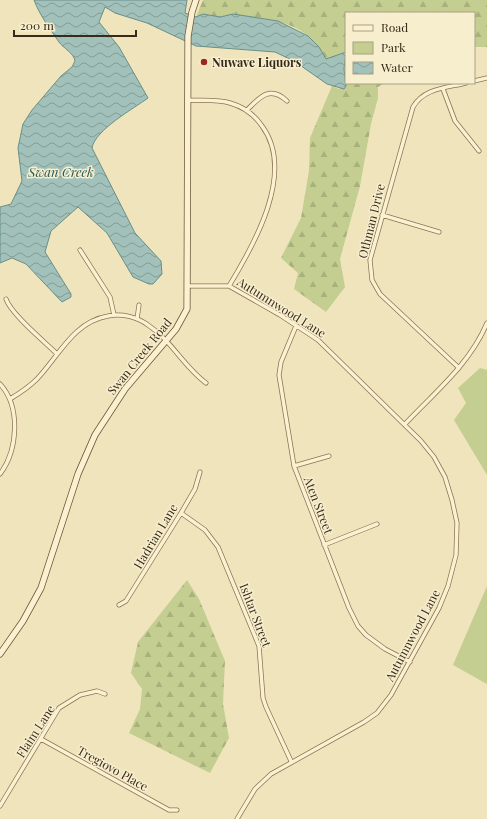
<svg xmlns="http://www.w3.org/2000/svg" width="487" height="819" font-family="'Playfair Display',serif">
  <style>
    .forest { fill: url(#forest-firs) }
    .park { fill: #c3ce90 }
    .water { fill: url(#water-waves); stroke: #688f88 }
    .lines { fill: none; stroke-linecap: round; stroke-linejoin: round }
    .street-casing { stroke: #897455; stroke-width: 5 }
    .secondary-casing { stroke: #6a5538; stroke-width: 7 }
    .street { stroke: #fbf1d0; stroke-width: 3.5 }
    .secondary { stroke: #fbf1d0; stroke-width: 5.5 }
    .poi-dot { fill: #9b2922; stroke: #f7eecd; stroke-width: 1.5 }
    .labels { text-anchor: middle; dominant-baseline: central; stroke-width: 3; stroke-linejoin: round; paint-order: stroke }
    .poi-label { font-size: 12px; font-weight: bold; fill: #372a1b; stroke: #f7eecd; text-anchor: start }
    .street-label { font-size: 12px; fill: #372a1b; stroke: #f7eecd }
    .water-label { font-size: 13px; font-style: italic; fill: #295858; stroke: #f7eecd }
  </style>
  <defs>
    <pattern id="forest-firs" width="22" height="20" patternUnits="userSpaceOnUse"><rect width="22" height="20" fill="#c3ce90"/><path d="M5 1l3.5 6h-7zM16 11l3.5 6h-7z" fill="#a8b17c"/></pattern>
    <pattern id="water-waves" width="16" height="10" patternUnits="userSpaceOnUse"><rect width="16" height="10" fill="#a1c1ba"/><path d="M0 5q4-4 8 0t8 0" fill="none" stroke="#849d96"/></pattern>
  </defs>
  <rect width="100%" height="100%" fill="#f0e4bd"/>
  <path class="forest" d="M203,0H487V47H474V13H346V52L326,59C320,51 317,43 309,37C287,17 254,18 226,15L220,17L203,14L196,17Z
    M346,74V83H384L378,87V98L371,124L360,186L340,259L345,287L326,312L294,289L298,273L281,258L301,218L309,171L310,138L332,86L339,89L345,82Z
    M187,580L199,599L225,661L223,704L229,738L210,773L129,733L140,709L142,689L131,673L138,642Z"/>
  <path class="park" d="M480,368L487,370V475L454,420L466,403L458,388Z
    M487,586V684L453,665Z"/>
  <path class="water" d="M34,0H187L185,13L196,17L203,14L220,17L233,14L278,21L308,36L319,47L326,59L346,52L344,69L346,86L344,89L327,84L294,61L275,52L196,46L147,23L115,13L105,7L99,22L119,47L148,98C133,109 95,130 92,148L135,233L161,261L162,274L153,284H149L133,277L107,233L78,207L51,231L45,252L71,294V297L62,302L26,264L12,258L0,263V207L11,204L22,181L18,148L23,124L32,110L61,76L72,67L75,61C74,53 63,48 59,42C50,29 39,14 34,0Z"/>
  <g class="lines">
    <g class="street-casing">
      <path id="street" d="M474,81L487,78
        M443,89L455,121L479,151
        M188,100C202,101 217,99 230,103C244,107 254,114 262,126C296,172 254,245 229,286
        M247,110C260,97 270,85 287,101
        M382,215L439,232
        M80,250L110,297L114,315
        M188,286H229L280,315L318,340L421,441L434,457L445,477L452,500L457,523L456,555L448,586L439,608L391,695L377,713L364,722L271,774L255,789L237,819
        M6,299C11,314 45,342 57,354
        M137,319L139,305
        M296,326L281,362L279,375L294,466L349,608L358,626L366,635L385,649L410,662
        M459,368L380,294L372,280L370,260L413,107C424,88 446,88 466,83
        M0,384C21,407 18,450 0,474
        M10,399C20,393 29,387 37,379C59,356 73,322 108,316C122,313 137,317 148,325C171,340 184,367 206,383
        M405,424C434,393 470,364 487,323
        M294,466L329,456
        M181,513L205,530L218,547L259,646L263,698L266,707L291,761
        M324,545L377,524
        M119,605L126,601L181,513L195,489L200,472
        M41,739L169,810H177
        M0,806L59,708L80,695L97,691L105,694"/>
    </g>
    <g class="secondary-casing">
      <path id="secondary" d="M0,654L23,621L41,588L78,474L95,435L125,389L176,329L187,309L188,36L192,12L196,0"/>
    </g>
    <use href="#street" class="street"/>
    <use href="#secondary" class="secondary"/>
  </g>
  <circle class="poi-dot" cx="204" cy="62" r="4"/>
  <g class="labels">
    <g class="poi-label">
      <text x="212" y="62">Nuwave Liquors</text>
    </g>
    <g class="street-label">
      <text transform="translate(371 221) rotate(-76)">Othman Drive</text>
      <text transform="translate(282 307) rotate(32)">Autumnwood Lane</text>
      <text transform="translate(139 356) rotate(-51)">Swan Creek Road</text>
      <text transform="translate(319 505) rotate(69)">Aten Street</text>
      <text transform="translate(155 536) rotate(-59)">Hadrian Lane</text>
      <text transform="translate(256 615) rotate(69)">Ishtar Street</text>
      <text transform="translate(412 635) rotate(-62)">Autumnwood Lane</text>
      <text transform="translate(35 731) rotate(-57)">Flaim Lane</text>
      <text transform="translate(113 768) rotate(29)">Tregiovo Place</text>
    </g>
    <g class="water-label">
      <text x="61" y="171">Swan Creek</text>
    </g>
  </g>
  <rect x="345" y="12" width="130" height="72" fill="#f7eecd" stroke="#aaa086"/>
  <rect x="353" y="25" width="20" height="6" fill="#fbf1d0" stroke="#aaa086"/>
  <text x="381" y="32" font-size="12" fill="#372a1b">Road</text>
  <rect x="353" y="42" width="20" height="12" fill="#c3ce90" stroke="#aaa086"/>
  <text x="381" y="52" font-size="12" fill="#372a1b">Park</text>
  <rect x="353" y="62" width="20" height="12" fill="url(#water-waves)" stroke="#aaa086"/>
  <text x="381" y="72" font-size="12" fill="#372a1b">Water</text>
  <path d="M14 30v6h122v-6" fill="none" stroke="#372a1b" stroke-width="2"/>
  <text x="20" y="30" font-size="12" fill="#372a1b" stroke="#f7eecd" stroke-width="3" paint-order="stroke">200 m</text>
</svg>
